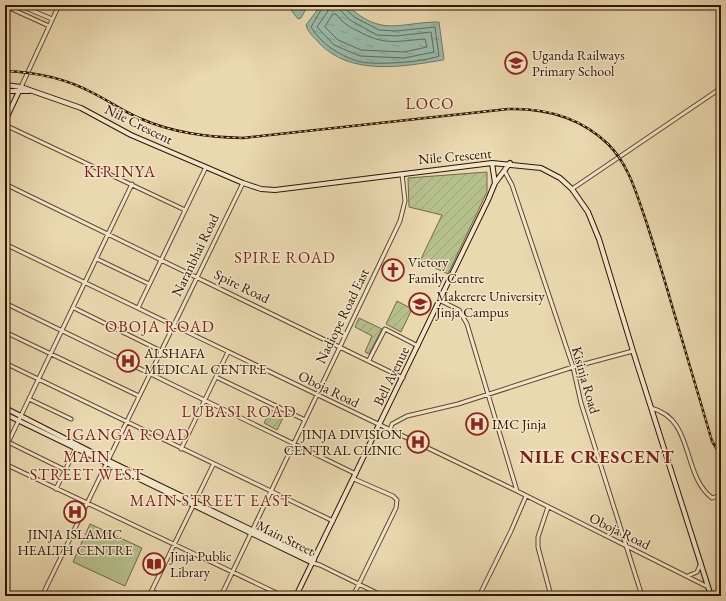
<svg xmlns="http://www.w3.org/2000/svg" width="726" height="601" font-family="'EB Garamond',serif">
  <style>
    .grass { fill: #b5bf8c; stroke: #726a46 }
    .garden { fill: url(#garden-furrows); stroke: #726a46 }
    .water { fill: url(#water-ripples); stroke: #6e7866 }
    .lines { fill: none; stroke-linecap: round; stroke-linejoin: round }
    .shore { stroke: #646855; stroke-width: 1 }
    .street-casing { stroke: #5e462c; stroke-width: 5 }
    .secondary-casing { stroke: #2f1500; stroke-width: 6 }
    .street { stroke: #f1e6cb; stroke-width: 3 }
    .secondary { stroke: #f1e6cb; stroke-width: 4 }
    .rail-casing { stroke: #2f1500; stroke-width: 2.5 }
    .rail { stroke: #f1e6cb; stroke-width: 1; stroke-dasharray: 3; stroke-linecap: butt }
    .labels { text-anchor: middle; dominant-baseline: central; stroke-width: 3; stroke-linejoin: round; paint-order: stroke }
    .poi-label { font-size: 14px; fill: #2f1500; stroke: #f1e6cb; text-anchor: start }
    .street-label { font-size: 14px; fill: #2f1500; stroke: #f1e6cb }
    .quarter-label { font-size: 16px; letter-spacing: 1px; fill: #7a1f14; stroke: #f1e6cb }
    .district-label { font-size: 18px; font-weight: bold; letter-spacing: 1px; fill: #7a1f14; stroke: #f1e6cb }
  </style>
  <defs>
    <pattern id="garden-furrows" width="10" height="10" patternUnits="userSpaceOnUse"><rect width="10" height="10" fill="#b5bf8c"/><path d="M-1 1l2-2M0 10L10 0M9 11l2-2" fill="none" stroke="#9ca377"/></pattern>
    <pattern id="water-ripples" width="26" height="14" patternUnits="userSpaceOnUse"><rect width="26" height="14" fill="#98baaa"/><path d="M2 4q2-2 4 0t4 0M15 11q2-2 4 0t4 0" fill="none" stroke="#839f90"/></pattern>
  </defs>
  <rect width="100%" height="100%" fill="#ead8af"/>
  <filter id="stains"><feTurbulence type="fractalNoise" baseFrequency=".005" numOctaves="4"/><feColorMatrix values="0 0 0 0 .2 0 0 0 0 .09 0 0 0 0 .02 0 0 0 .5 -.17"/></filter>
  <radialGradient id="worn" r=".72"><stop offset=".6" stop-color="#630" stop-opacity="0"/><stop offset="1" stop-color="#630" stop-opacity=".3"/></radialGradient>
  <path class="grass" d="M90,524L142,548L125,586L73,562Z"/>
  <path class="garden" d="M487,172V192L448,274L420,261L442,215L409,207L408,178Z
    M397,301L412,309L401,332L386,324Z
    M359,318L382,329L369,354L365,352L372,336L355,327Z
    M271,410L284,416L277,430L264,423Z"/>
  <path class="water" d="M287,5H308L301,18L298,19Z
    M321,5H347C382,38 399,22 439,22L444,59L443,60C401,67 351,76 319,43C314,37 308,33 306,25Z"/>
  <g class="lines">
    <path class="shore" d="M324,5L311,27C321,44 339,55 357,61C372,66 425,62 439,56L435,27L396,31L379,30L354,17L346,9L345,5
      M329,5L328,11L317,27L334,45L360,56L404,58L434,52L431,32L396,36L377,35L350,20L341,11L340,5
      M333,14H336C342,22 349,27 358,31C385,46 396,41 425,39L427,47L404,52L361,50L338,40L325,27Z"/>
    <g class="street-casing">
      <path id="street" d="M19,5L52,19
        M5,6L49,26
        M21,87L59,5
        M5,125L185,210
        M505,172L512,185L573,367L581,403L642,596
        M5,184L403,378
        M572,189L721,88
        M5,244L517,491L708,587
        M97,259L149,284
        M439,300L459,310L467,324L517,491
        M5,303L356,474
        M74,308L161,351
        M138,308L206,167
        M5,332L139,396
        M369,360L385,329L418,346
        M5,363L333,521
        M216,377L305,420
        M29,399L71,419
        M651,408C695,419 681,474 712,498L721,495
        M390,430L392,424L407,416L458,404L573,367L633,351
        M8,442L65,470
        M5,449L132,184
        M181,449L228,352
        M5,464L283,596
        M56,489L76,448
        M548,507L538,537V547L551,596
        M313,563L320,565L383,596
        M688,576L697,572L701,563
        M152,591L162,596
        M42,596L243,183
        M149,596L213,465
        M221,596L400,221L405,201L402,174
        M353,596L396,508L397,500L393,496L354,479
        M479,596L511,531L526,496"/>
    </g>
    <g class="secondary-casing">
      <path id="secondary" d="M5,85L21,87L81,108L131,135L243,183L261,189L275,190L492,163L541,168L560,178L572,189L588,212L599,239L633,351L711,596
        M5,91H29
        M5,121L21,87
        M495,183L510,163
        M5,408L109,461L314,560
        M5,414L313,563
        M296,596L488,200L495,183L492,163"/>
    </g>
    <use href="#street" class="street"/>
    <use href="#secondary" class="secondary"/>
    <g class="rail-casing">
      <path id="rail" d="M5,71C35,72 67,79 93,93C109,101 123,111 139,118C173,133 207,137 243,138L508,109C546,108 580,117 608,144C630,166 637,196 647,224C655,249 663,274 670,299C684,347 698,394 712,441L721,456"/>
    </g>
    <use href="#rail" class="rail"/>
  </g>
  <defs>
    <g id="school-ring" transform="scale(1.15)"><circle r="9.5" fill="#f1e6cb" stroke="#8f2418" stroke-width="1.5"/><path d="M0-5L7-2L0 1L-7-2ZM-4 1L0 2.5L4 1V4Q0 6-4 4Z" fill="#8f2418"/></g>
    <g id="church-ring" transform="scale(1.15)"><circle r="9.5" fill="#f1e6cb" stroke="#8f2418" stroke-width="1.5"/><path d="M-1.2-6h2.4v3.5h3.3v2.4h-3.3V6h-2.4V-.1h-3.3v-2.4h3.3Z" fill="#8f2418"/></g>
    <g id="university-ring" transform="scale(1.15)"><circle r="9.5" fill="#f1e6cb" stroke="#8f2418" stroke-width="1.5"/><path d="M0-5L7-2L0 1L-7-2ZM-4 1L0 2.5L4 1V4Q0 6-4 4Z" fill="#8f2418"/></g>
    <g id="hospital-ring" transform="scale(1.15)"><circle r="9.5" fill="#f1e6cb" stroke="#8f2418" stroke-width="1.5"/><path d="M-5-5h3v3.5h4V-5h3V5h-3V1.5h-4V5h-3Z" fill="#8f2418"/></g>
    <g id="library-ring" transform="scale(1.15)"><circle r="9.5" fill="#f1e6cb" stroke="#8f2418" stroke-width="1.5"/><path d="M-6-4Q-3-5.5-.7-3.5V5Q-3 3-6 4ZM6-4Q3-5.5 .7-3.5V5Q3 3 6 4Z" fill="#8f2418"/></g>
  </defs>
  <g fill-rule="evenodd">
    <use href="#school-ring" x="516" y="63"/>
    <use href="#church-ring" x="393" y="270"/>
    <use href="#university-ring" x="420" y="304"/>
    <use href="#hospital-ring" x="128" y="361"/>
    <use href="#hospital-ring" x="477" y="424"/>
    <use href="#hospital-ring" x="418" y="442"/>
    <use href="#hospital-ring" x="75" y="512"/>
    <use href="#library-ring" x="154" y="564"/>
  </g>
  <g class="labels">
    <g class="poi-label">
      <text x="532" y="55">Uganda Railways<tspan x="532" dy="16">Primary School</tspan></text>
      <text x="408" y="262">Victory<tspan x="408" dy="16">Family Centre</tspan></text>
      <text x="436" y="296">Makerere University<tspan x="436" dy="16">Jinja Campus</tspan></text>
      <text x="144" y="353">ALSHAFA<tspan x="144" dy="16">MEDICAL CENTRE</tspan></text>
      <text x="492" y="424">IMC Jinja</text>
      <text x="402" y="434" text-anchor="end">JINJA DIVISION<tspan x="402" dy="16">CENTRAL CLINIC</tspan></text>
      <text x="75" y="534" text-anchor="middle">JINJA ISLAMIC<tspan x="75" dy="16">HEALTH CENTRE</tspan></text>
      <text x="170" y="556">Jinja Public<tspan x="170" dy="16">Library</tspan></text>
    </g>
    <g class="street-label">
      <text transform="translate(139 124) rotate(26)">Nile Crescent</text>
      <text transform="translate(455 156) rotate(-5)">Nile Crescent</text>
      <text transform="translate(195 255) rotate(-64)">Naranbhai Road</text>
      <text transform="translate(242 286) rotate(26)">Spire Road</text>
      <text transform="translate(342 316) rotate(-64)">Nadiope Road East</text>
      <text transform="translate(391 376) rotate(-64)">Bell Avenue</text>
      <text transform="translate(586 380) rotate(74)">Kisinja Road</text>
      <text transform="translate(329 389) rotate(26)">Oboja Road</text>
      <text transform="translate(620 531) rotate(26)">Oboja Road</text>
      <text transform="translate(286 538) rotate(26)">Main Street</text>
    </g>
    <g class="quarter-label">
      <text x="430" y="103">LOCO</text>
      <text x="120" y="171">KIRINYA</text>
      <text x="285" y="257">SPIRE ROAD</text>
      <text x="160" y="326">OBOJA ROAD</text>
      <text x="239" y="411">LUBASI ROAD</text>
      <text x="128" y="434">IGANGA ROAD</text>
      <text x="87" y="456">MAIN<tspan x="87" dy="18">STREET WEST</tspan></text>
      <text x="211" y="500">MAIN STREET EAST</text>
    </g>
    <g class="district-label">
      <text x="597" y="456">NILE CRESCENT</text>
    </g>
  </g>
  <rect width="726" height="601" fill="none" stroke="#ead8af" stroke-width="20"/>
  <rect x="6" y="6" width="714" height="589" fill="none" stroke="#2f1500" stroke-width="2"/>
  <rect x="10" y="10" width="706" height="581" fill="none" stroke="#2f1500"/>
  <rect width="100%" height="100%" filter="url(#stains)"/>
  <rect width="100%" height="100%" fill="url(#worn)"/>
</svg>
